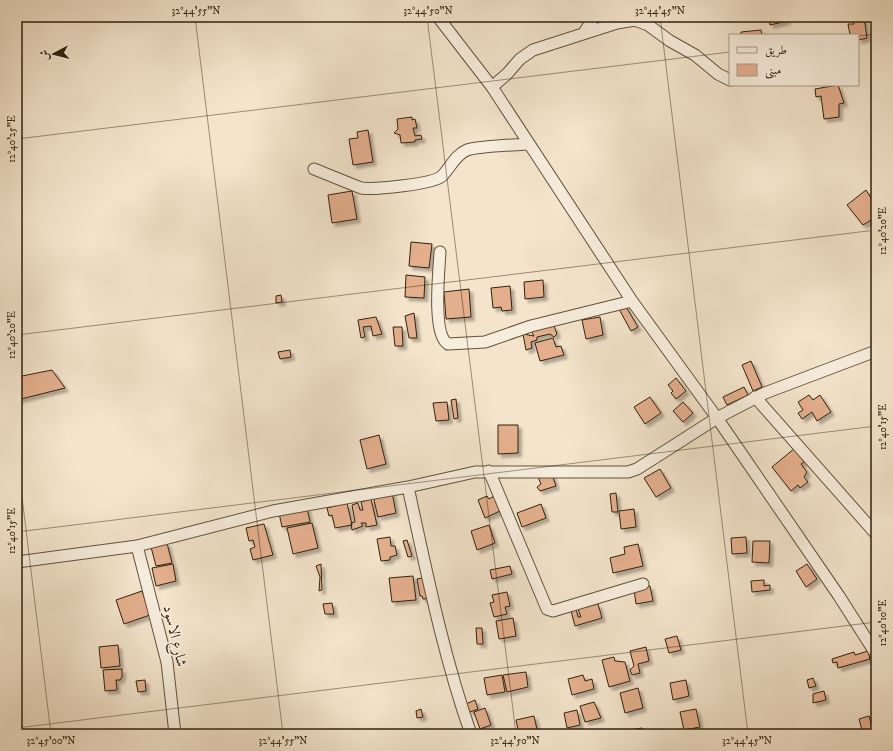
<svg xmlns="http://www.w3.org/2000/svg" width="893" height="751" font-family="'IM FELL DW Pica',Amiri,serif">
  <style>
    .building { fill: #e4af8d; stroke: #30210d; filter: url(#shadow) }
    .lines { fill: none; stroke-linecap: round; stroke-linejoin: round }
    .minor-casing { stroke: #61523c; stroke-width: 13 }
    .minor { stroke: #f7eddd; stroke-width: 11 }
    .ticks { fill: none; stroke: #30210d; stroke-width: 1; stroke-opacity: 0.45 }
    .labels { text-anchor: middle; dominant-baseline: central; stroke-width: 3.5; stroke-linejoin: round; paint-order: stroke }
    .street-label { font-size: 15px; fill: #30210d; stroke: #f7eddd }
    .neatline { fill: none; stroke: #30210d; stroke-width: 1.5 }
    .ticks-label { font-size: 10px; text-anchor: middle; fill: #30210d }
  </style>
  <defs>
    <filter id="shadow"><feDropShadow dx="3.5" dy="3.5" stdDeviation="1" flood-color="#0004"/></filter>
  </defs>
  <rect width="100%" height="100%" fill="#f3e4cb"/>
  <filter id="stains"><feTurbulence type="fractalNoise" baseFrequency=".005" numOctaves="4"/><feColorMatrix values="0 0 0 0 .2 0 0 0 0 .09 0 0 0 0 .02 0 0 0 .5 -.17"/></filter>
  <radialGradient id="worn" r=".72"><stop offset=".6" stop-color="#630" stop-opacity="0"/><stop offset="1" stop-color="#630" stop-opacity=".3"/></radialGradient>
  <path class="building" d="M769,17H787V21L770,25Z
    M853,17H864L867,38L858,40V35H850L848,24H854Z
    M761,30L762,35H741V32Z
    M838,85L844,103L839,104V117L824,119L821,96L816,97L815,89Z
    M412,117V120L415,119L417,128H413L415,136L421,135L422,139L415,140V142L401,143L400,135L394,133L398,129L397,119Z
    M368,130L373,162L353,165L349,139L358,138L357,132Z
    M866,190L876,206V217L863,225L847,205Z
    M352,191L357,219L332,223L328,195Z
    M411,242L432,244L429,268L409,266Z
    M406,275L425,277L424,298L405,297Z
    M543,280L544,297L525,299L524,282Z
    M510,286L512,310L502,311L501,307L493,308L491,288Z
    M469,289L471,317L446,319L444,292Z
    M281,295L282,302L276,303V296Z
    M625,305L638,327L631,331L619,309Z
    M414,313L417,338H409L405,316Z
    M376,317L382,334L373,336L371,326L363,327L365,337L361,338L358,320Z
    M600,317L603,335L586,339L582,320Z
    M554,326L557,334L554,337L550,334L537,337V340L531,342L532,348L526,350L523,334L534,336L531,331Z
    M393,327H402L403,346H395Z
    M553,338L556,347L561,346L564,355L540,361L535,343Z
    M290,350L291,357L280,359L278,352Z
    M751,361L762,387L753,391L742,365Z
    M52,370L65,388L17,400V377Z
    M676,378L686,391L676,399L671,393L673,391L668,385Z
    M744,387L748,395L727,405L723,397Z
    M809,395L813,400L820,395L831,412L817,421L812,412L802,419L798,413L803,410L798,402Z
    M650,397L661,413L645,424L634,407Z
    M456,399L458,418L454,419L451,400Z
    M447,402L449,420L436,421L433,403Z
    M683,402L693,413L683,422L673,411Z
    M498,425H518V453L498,454Z
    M379,435L386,464L367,469L360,440Z
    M795,448L805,461L801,464L807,472L804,477L808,482L800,488L798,485L791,491L772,467Z
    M660,469L671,488L656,497L644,478Z
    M551,472L556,486L540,491L537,487L541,484L538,477Z
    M392,492L396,513L378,517L373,496Z
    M616,493L618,512H612L610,494Z
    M487,496L489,499L494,496L500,511L485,518L478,500Z
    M371,499L377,525L366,527V523H361L363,526L352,530L351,523L355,522L352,505L358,503L360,510H363L361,502Z
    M347,503L352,525L335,528L332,515L329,516L327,508Z
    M541,504L546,518L522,527L517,513Z
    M307,508L310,522L282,527L279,513Z
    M634,509L636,527L621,529L619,511Z
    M312,523L318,548L293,554L287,528Z
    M264,524L273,555L253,560L250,549L255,547L253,540L249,541L246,528Z
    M489,525L495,543L477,550L471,531Z
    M390,537L391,546H395L397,555L390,557V560L381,561L377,539Z
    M746,537L747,553L732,554L731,538Z
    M407,540L412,556L408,557L403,541Z
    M753,541H770L769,563L752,562Z
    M167,543L172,563L156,566L151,547Z
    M638,544L643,566L613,573L610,558L625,554L624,547Z
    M173,564L176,581L156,586L152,568Z
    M321,564L322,590L319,591L320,577L316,566Z
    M807,564L817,579L806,587L796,571Z
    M510,566L512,574L492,579L490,570Z
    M413,576L416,600L392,602L389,578Z
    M428,577L431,598L423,599L422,596H420L417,579Z
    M764,580V586L770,585V590L752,592L751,581Z
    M650,586L653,601L636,604L634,589Z
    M142,591L150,615L124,624L116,600Z
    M507,592L510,606L505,607L507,614L494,617L490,603L494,602L492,595Z
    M332,603L334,614H325L323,604Z
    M598,604L602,618L575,626L571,611L576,609L578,617H581L578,609Z
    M513,618L516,636L499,639L496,621Z
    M476,628H482L483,644H477Z
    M677,636L681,650L669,653L665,639Z
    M118,645L120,666L101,668L99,647Z
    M646,647L649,661L638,664L640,673L632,675L630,670L634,666L630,651Z
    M868,651L870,659L838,668L837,662L833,663L832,659L854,652L855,655Z
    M614,657L615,661L625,662L630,681L609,687L602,660Z
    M122,669V677L120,680H116L117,690L105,691L103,670Z
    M526,672L528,687L507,692L503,675Z
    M502,675L505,692L487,695L484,678Z
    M583,675L585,681L592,679L594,689L572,695L568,679Z
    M813,678L816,686L809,688L807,680Z
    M145,680L146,691L138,692L136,681Z
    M686,680L689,696L673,700L670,683Z
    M638,688L643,708L625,713L620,693Z
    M824,691L826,700L813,703V694Z
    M475,700L478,709L470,712L466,704Z
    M594,702L601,718L585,722L580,706Z
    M485,708L491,725L480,729L474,712Z
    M421,709L423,717L417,718L416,711Z
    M696,709L700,727L684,730L680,712Z
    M577,710L580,725L567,728L564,713Z
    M534,716L538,734H519L516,720Z
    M869,716L874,734H863L859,719Z
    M642,728L643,733H648V734H630L629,730Z"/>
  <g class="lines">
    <g class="minor-casing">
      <path id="minor" d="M438,17L492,87L632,301L717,418L839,596L876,654
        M584,33L594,17
        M492,87L507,74L520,59L533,50L617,23L635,20L648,25L670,41L695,55L718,74L730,80
        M314,169L361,188C373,190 434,184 442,176C451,167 455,155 467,150C479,146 514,145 528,144
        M440,252C439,271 432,335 448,344L485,342L531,326L632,301
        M755,397L876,534
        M489,471L547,609L553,611L643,584
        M408,487C426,569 443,655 471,734
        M137,546L167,662L175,734
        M17,562L137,546L273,511L408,487L475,472H628L637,469L717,418L765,393L876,351"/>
    </g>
    <use href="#minor" class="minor"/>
  </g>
  <path class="ticks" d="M195,17L283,734M427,17L516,734M660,17L748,734M858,36L876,34M17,139L730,52M17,335L876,230M17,456L51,734M17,532L876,426M17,728L876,622"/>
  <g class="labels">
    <g class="street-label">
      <text transform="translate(175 636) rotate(77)">شارع الاسود</text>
    </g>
  </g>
  <rect width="893" height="751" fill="none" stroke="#f3e4cb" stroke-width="44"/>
  <rect x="729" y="34" width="130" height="52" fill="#f7eddd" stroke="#a79b8a"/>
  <rect x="737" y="47" width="20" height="6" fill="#f7eddd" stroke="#a79b8a"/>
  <text x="765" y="54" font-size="12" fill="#30210d">طريق</text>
  <rect x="737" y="64" width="20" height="12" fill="#e4af8d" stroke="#a79b8a"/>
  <text x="765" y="74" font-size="12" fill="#30210d">مبنى</text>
  <g transform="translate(54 54) rotate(263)" stroke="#f7eddd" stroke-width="3" paint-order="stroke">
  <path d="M0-3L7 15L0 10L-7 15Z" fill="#30210d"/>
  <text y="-6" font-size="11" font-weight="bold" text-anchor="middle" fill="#30210d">ش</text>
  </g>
  <rect x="22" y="22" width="849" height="707" class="neatline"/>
  <g class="ticks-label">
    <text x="196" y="14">32°44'55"N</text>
    <text x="428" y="14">32°44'50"N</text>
    <text x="660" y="14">32°44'45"N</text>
    <text transform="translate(11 139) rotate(-90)" y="4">12°40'25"E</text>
    <text transform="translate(882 231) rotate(-90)" y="4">12°40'20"E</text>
    <text transform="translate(11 335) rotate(-90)" y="4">12°40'20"E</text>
    <text transform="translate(882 427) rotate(-90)" y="4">12°40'15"E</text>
    <text transform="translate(11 531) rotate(-90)" y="4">12°40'15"E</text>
    <text transform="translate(882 623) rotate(-90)" y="4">12°40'10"E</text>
    <text x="51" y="744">32°45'00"N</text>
    <text x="283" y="744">32°44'55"N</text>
    <text x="515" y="744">32°44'50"N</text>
    <text x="747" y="744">32°44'45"N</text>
  </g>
  <rect width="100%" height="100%" filter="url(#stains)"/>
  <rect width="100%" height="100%" fill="url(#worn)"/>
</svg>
